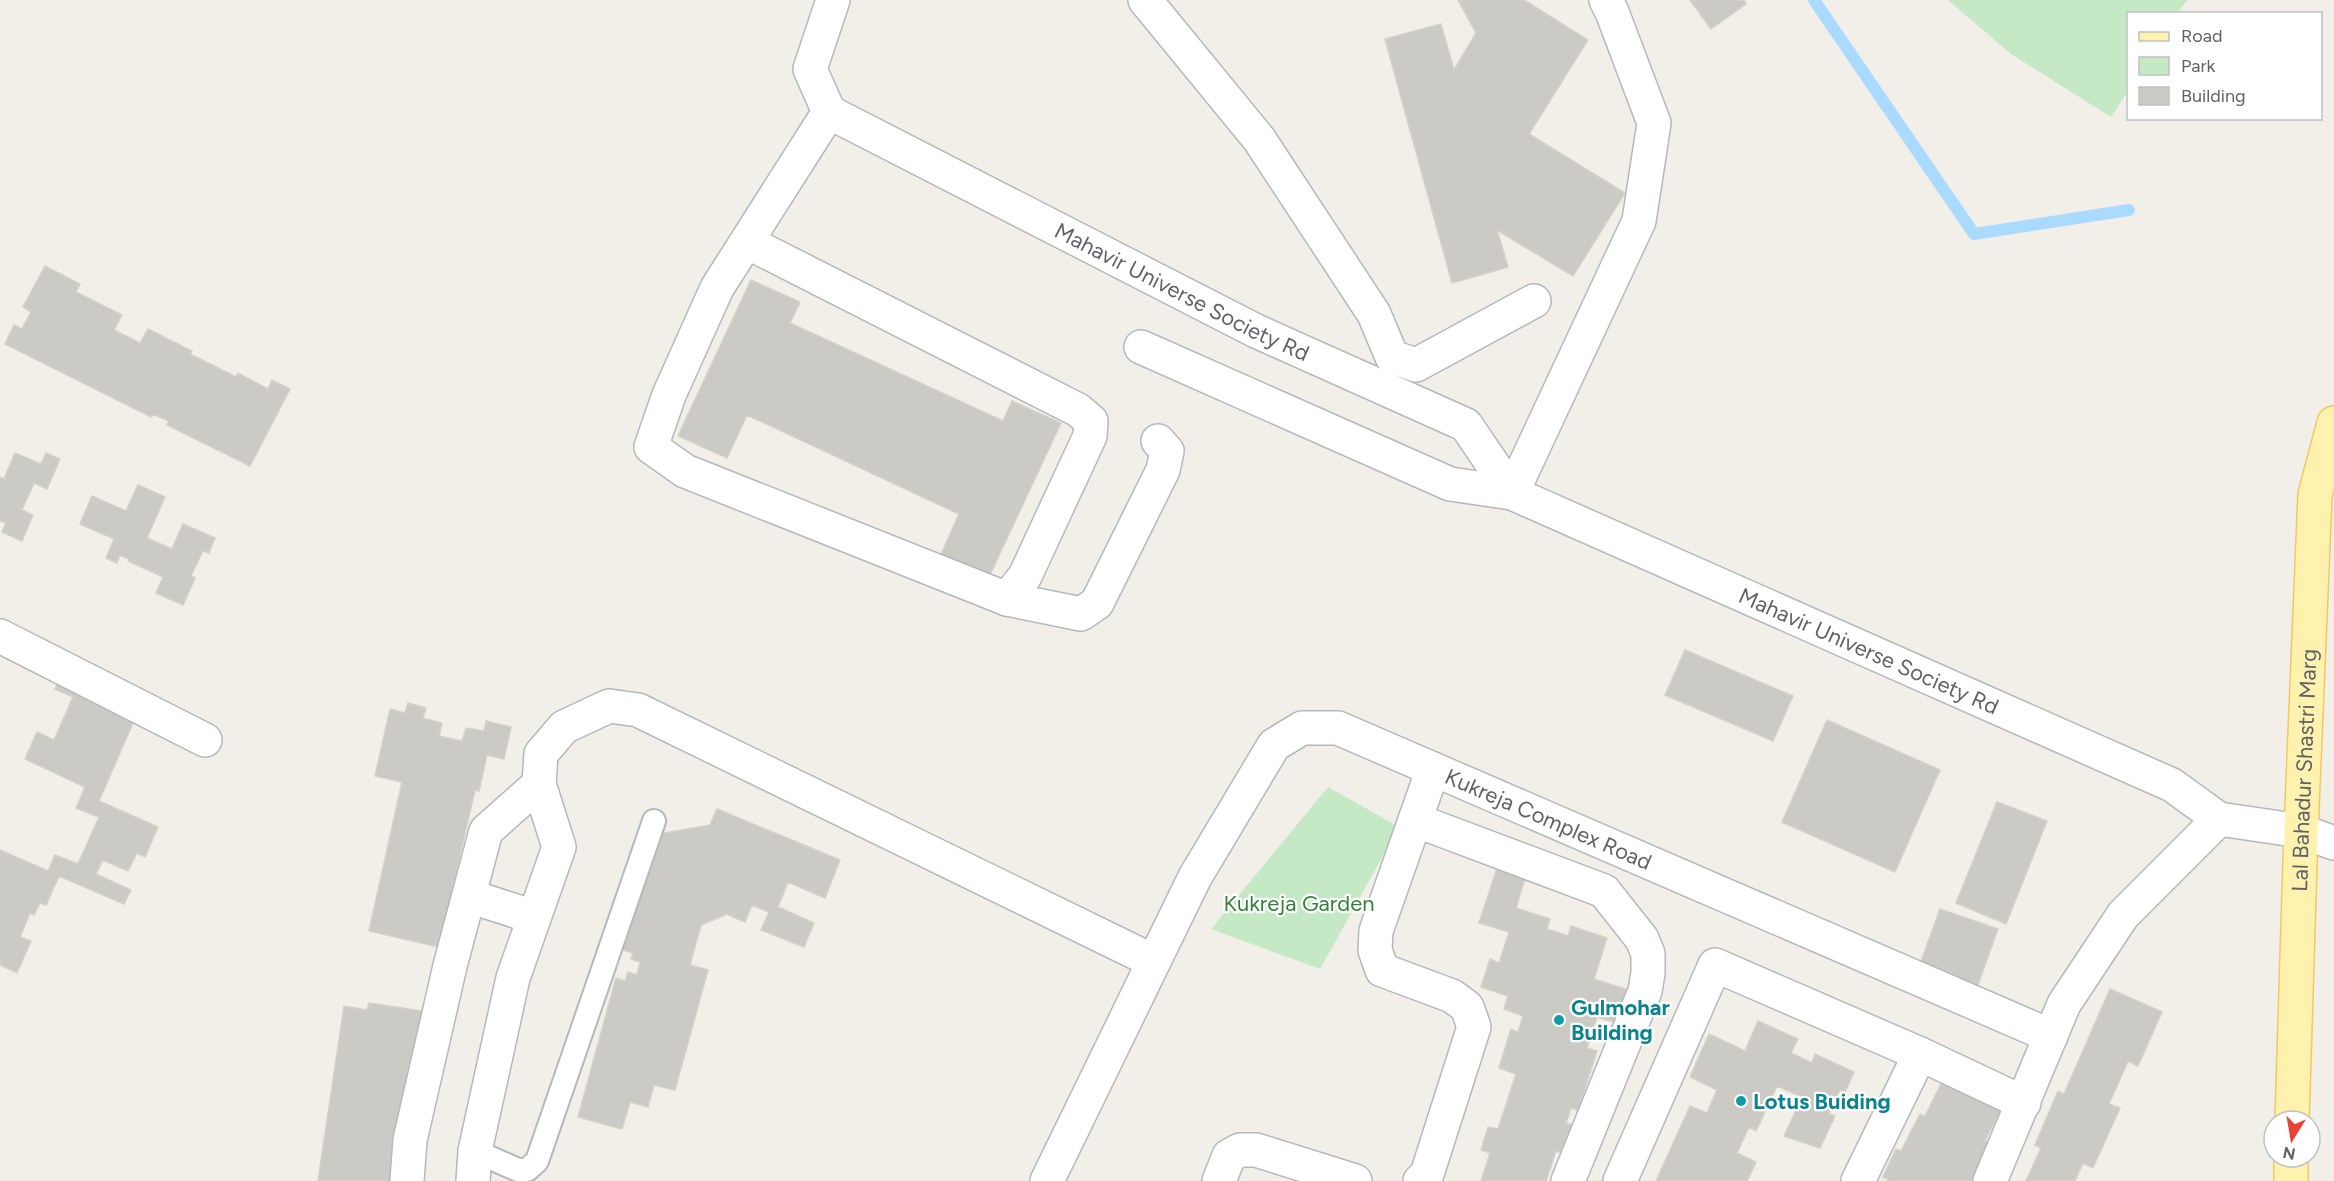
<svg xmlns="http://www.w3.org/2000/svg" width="2334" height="1181" font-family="Figtree,sans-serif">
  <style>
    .green { fill: #c5e8c5 }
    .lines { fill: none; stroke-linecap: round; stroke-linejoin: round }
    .stream { stroke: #aadaff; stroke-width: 12 }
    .building { fill: #cccac5; stroke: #d6d1c6; stroke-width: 1.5 }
    .lane-casing { stroke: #b5b8bc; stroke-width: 26 }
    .street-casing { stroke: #b5b8bc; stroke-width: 36 }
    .primary-casing { stroke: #f2c960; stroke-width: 36 }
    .lane { stroke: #fff; stroke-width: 22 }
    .street { stroke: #fff; stroke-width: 33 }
    .primary { stroke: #fff2af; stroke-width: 33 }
    .culture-dot { fill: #0f9aa8; stroke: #fff; stroke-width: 2 }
    .labels { text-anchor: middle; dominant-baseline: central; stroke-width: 4.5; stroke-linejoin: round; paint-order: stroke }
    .street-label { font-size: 22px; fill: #5f6368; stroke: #fff }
    .park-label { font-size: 22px; fill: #348238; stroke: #fff }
    .culture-label { font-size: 22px; font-weight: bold; fill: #0d838f; stroke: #fff; text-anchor: start }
  </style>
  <rect width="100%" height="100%" fill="#f1efe8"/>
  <path class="green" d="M1948,0H2187L2178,13L2128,14V91L2111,117L2011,54Z
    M1328,787L1399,827L1320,969L1211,929Z"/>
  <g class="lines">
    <path class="stream" d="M1814,0L1974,234L2129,210"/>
  </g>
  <path class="building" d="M1458,0H1524L1588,40L1529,134L1625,193L1573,276L1497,230L1508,267L1452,283L1385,39L1441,24L1454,70L1476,33Z
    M1690,0H1744L1746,4L1711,29Z
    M45,266L80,284L76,292L122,315L114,330L140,343L148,329L192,351L190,354L236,377L238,373L268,389L272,380L290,389L250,466L167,425L169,421L153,414L151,417L5,344L14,325L22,329L31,312L23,307Z
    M751,280L800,302L790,323L1003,421L1012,401L1061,423L988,579L940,557L959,514L747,415L727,458L678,436Z
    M15,453L41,464L46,453L60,459L47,489L34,483L22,510L33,515L22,541L2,532L6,523L0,521V477L4,479Z
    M138,485L165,497L147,538L172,549L183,524L215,538L209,553L203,551L191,576L195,578L183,605L156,593L163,577L128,561L129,559L120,555L117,563L106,558L114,539L80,524L92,496L126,511Z
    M1685,650L1793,696L1773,741L1665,695Z
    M62,673L140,707L99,801L158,827L145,857L137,853L128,871L103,860L96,874L131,890L124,904L59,876L46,905L40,903L34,915L30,913L20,937L31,941L17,973L0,965V850L48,871L55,855L78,864L99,817L76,808L85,787L25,759L37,732L54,740L73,697L55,689Z
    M408,703L426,708L423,718L442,723L439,736L462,741L466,728L484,731L486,721L511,727L504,759L487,755L479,791L475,790L439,947L369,931L402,782L375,776L390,709L405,713Z
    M1827,720L1940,770L1895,872L1782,822Z
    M1997,802L2047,821L2006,924L1956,903Z
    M717,809L840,860L825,898L788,882L778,907L814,923L804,947L761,930L769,912L752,905L745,922L724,913L725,915L701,925L690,965L708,970L675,1090L654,1085L648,1107L630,1102L622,1129L578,1117L616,978L625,981L628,972L637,975L640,962L631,959L633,953L617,948L654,835L710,825Z
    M1499,862L1527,872L1516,908L1550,919L1547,929L1568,936L1571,926L1607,938L1594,979L1628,990L1617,1023L1597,1017L1587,1048L1597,1051L1578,1110L1571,1108L1566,1123L1573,1125L1563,1153L1556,1151L1546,1181H1481L1490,1153L1481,1150L1488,1127L1498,1129L1516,1074L1499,1068L1511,1029L1518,1032L1523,1016L1504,1009L1508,996L1481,987L1490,959L1499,963L1509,932L1479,923Z
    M1940,909L1998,929L1978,985L1920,964Z
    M2110,989L2162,1012L2138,1066L2128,1061L2109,1104L2120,1108L2093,1168L2083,1163L2075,1181H2026L2041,1148L2035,1145L2058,1091L2064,1094Z
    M369,1003L428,1012L398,1181H318L344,1006L367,1010Z
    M1758,1021L1798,1039L1791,1053L1812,1063L1815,1054L1854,1072L1845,1092L1840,1090L1829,1114L1835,1116L1820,1148L1784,1136L1802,1097L1777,1086L1756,1131L1749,1127L1737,1153L1756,1162L1747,1181H1656L1690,1106L1707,1113L1717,1090L1690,1077L1709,1034L1745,1051Z
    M1946,1074L2004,1102L1985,1141L1994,1145L1977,1181H1887L1888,1179L1883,1177L1896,1149L1901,1151L1920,1114L1925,1116Z"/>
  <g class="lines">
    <g class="lane-casing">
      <path id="lane" d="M475,1151L518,1170H527L537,1161L654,821"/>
    </g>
    <g class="street-casing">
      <g id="street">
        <path id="s1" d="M833,0L810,69L829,112L1256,331L1466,425L1512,493L2172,785L2219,819L2301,831L2334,843"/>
        <path d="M1145,0L1259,139L1374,314L1392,357L1416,365L1534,301"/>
        <path d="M747,242L1078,410L1091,421L1090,436L1025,576L1007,599L685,471L651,447L669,395L717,288L829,112"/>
        <path d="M1141,347L1450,484L1512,493L1639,221L1654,123L1612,12L1606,0"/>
        <path d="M1007,599L1081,614L1097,603L1163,470L1167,451L1158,441"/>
        <path d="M0,636L205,740"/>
        <path d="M1415,820L1604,891L1642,939L1648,954V973L1645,991L1568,1181"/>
        <path d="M469,896L534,917"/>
        <path d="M407,1181L410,1140L450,966L486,831L539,784"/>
        <path d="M473,1181L475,1151L513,978L559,847L539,784L541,754L564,727L609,706L638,710L1153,961"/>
        <path id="s2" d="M1047,1181L1195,877L1274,745L1302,728H1338L2051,1036"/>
        <path d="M1219,1181L1229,1156L1240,1150H1256L1355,1181"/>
        <path d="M1420,1181L1427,1174L1474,1027L1467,1007L1452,996L1382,970L1375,950L1376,931L1433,769"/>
        <path d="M1620,1181L1715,965L1920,1054L2024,1103"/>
        <path d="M1858,1181L1920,1054"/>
        <path d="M1990,1181L2064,1004L2123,915L2219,819"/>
      </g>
    </g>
    <g class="primary-casing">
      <g id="primary">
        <path id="s3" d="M2292,1121L2301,831L2315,495L2334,423"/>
        <path d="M2291,1181V1157"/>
      </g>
    </g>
    <use href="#lane" class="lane"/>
    <use href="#street" class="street"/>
    <use href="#primary" class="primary"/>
  </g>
  <g class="culture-dot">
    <circle cx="1559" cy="1020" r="6"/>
    <circle cx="1741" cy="1101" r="6"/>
  </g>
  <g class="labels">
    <g class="street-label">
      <text stroke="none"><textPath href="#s1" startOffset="516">Mahavir Universe Society Rd</textPath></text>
      <text stroke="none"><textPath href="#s1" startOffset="1302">Mahavir Universe Society Rd</textPath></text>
      <text stroke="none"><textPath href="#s3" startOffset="351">Lal Bahadur Shastri Marg</textPath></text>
      <text stroke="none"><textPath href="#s2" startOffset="790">Kukreja Complex Road</textPath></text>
    </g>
    <g class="park-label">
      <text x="1299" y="903">Kukreja Garden</text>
    </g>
    <g class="culture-label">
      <text x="1571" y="1007">Gulmohar<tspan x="1571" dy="25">Building</tspan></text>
      <text x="1753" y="1101">Lotus Buiding</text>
    </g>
  </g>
  <rect x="2127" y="12" width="195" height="108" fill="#ffffff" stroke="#bfc1c3" stroke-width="1.5"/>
  <rect x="2139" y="32" width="30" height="9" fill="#fff2af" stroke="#bfc1c3" stroke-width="1.5"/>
  <text x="2181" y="42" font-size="18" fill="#5f6368">Road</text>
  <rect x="2139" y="57" width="30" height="18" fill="#c5e8c5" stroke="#bfc1c3" stroke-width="1.5"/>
  <text x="2181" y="72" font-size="18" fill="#5f6368">Park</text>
  <rect x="2139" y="87" width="30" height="18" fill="#cccac5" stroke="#bfc1c3" stroke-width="1.5"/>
  <text x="2181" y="102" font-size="18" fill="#5f6368">Building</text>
  <g transform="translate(2292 1139) rotate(191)"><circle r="28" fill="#ffffff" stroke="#bfc1c3" stroke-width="1.5"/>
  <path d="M0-4.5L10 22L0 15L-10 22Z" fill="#ea4335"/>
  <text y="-9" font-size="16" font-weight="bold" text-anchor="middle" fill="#5f6368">N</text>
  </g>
</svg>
